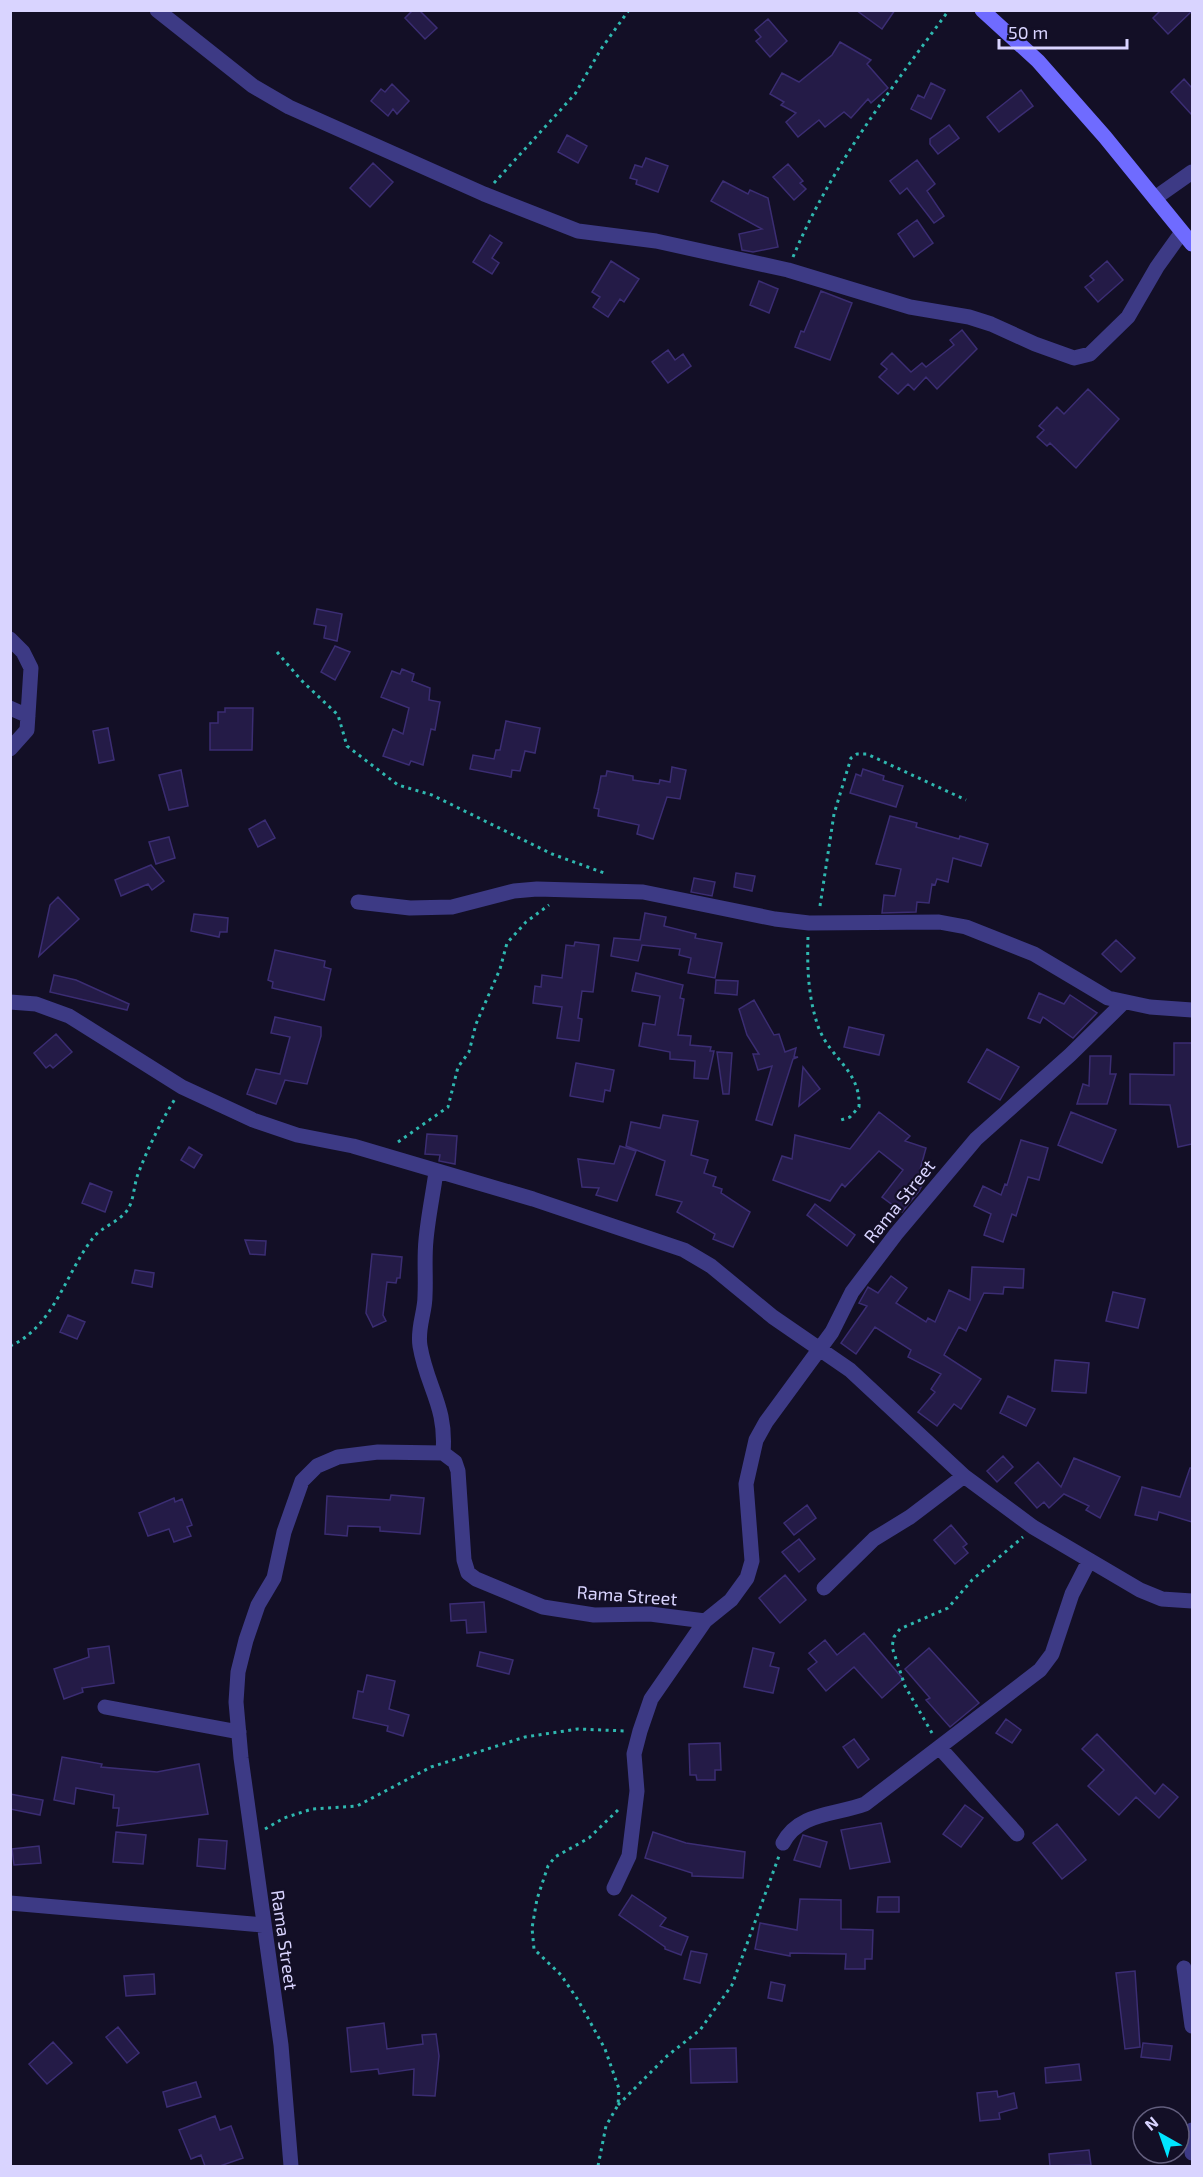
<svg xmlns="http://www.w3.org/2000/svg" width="1203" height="2177" font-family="'Exo 2',sans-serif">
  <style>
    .building { fill: #241b47; stroke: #3b2d73; stroke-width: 1.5 }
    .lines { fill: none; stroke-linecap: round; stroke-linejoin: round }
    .path { stroke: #2fb8b0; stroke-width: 3; stroke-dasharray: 3 4.5; stroke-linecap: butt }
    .minor { stroke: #3d3a85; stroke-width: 15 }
    .secondary { stroke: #6f6bff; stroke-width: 15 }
    .labels { text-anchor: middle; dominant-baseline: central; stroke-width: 4.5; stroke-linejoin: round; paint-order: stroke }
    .street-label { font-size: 18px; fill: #d9d4ff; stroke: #130f26 }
  </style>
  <rect width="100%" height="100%" fill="#130f26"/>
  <path class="building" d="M413,10H419L437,28L425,39L405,18Z
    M856,10H895L882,29Z
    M1161,10H1192V11L1168,34L1153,18Z
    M768,19L787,41L770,57L756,41L761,37L755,30Z
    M840,42L871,60L867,64L888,88L871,103L868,99L851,118L844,112L825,127L819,120L798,137L786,122L796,113L781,105L784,102L770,94L782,73L799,82L832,55Z
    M1184,79L1192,88V115L1171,92Z
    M931,83L945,90L931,119L911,109L918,95L924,98Z
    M392,84L409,101L397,114L393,109L388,116L371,101L381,89L385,92Z
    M1021,90L1033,106L999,132L987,117Z
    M949,125L959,138L938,154L930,144V139Z
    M567,135L587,146L578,163L558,152Z
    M646,158L668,166L658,192L636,184L637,180L630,178L635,165L642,167Z
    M917,160L935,184L927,191L944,216L934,223L907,188L900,194L890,181Z
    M373,163L393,182L370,207L350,188Z
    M788,164L803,181L800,183L806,189L794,200L773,177Z
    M723,181L748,194L750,190L768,198L778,247L753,252L742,250L739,234L762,229L711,201Z
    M917,220L933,243L914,257L898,234Z
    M490,235L502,243L492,258L499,263L492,274L473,262Z
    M611,261L639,279L624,302L620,299L608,317L593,307L600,297L592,292Z
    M1107,261L1123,280L1098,302L1085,287L1094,280L1090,276Z
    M759,281L778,289L769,313L750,305Z
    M821,291L852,303L830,360L795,347L801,331L804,332Z
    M962,330L977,349L937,389L926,377L914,390L908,384L898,394L879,377L887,369L881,364L892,353L911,372L922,363L926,367L954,345L950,340Z
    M668,350L675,360L683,354L691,366L668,383L652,362Z
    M1088,389L1119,419L1076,468L1050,443L1047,446L1037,437L1044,430L1039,426L1057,407L1064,414Z
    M317,609L342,614L337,641L324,638L326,626L314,624Z
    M335,646L350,652L335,680L321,672Z
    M402,669L414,674L412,681L430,688L429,700L440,702L435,730L431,729L423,765L411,761L409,765L383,756L393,729L403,734L409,708L381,697L392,671L400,674Z
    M225,708H253L252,750H210V723H218V712H225Z
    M506,721L540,728L535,753L525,751L520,771L512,770L511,777L470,769L473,755L494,759L496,750H500Z
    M108,728L114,760L99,763L93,731Z
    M672,767L686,770L680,799L667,797L653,839L637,834L639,825L598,816L599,809L594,808L598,792L601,776H606L607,771L633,776V780L659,784L660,780L670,782Z
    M863,769L884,776L883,780L903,786L896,807L850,793L856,774L861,776Z
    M181,770L188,806L169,810L159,775Z
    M890,816L917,823L916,827L959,839L960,836L988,844L981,866L953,858L948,882L937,879L935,885L932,884L929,903L917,902L916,912L882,913L884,895L895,896L901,869L876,864Z
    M265,820L275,838L258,847L249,829Z
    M169,837L175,858L156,864L149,842Z
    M151,865L164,881L152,890L148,884L121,896L115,880Z
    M736,873L755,876L752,891L734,887Z
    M694,878L715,882L712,896L691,892Z
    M58,897L79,919L39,956L50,905Z
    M645,913L666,917L664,926L696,934L695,938L722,943L715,978L688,973L691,958L679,955L680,949L642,945L638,961L611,956L614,938L640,940Z
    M194,914L228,918L227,932H220L219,937L191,931Z
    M1116,940L1135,958L1121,972L1102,954Z
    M575,942L599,945L593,992L582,991L578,1018L582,1019L579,1041L557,1038L562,1007L533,1003L535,986L541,987L542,975L562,978L566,945L574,946Z
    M275,950L325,961L324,967L331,969L324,1000L272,988L273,982L268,980Z
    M636,973L683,985L680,998L684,999L678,1035L691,1036L690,1045L711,1047L710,1051H714L708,1079L694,1078L695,1061L670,1059V1052L639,1046L643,1023L655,1025L660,996L632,991Z
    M54,975L76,980L129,1004L127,1010L50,992Z
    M716,980L738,981L737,995L715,993Z
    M1039,993L1064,1004L1070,995L1097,1013L1073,1038L1043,1017L1040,1023L1028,1018Z
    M754,1000L774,1035L779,1034L785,1052L796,1048L794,1057H798L793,1059L772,1125L756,1120L772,1066L758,1070L753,1054H759L747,1035L739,1009Z
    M275,1017L321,1027V1036L307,1084L285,1080L276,1104L247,1094L256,1069L280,1074L290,1037L271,1033Z
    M849,1027L884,1035L879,1055L844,1047Z
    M56,1034L72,1052L53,1068L50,1065L46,1068L34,1053Z
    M1174,1043H1192V1144L1178,1147L1170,1105L1130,1104V1074L1174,1075Z
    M987,1049L1019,1067L1000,1100L968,1082Z
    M717,1052L732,1053L729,1094H723Z
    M1090,1056H1111L1110,1074H1116L1107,1104H1077L1083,1084L1089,1086Z
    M576,1063L614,1070L610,1091L605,1090L603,1102L570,1096Z
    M803,1067L820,1089L799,1106Z
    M879,1112L910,1136L905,1141L926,1148L918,1177L925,1180L919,1191L902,1212L882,1197L903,1170L879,1151L845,1187L842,1184L830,1201L773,1180L782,1156L792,1159L795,1135L850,1149Z
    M1071,1112L1116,1130L1102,1163L1058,1145Z
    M663,1115L698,1121L691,1155L708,1160L704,1173L716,1177L713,1186L722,1189L721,1193L750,1212L733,1247L713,1239L715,1234L677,1212L682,1202L656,1195L665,1161L626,1146L631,1122L660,1128Z
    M427,1134L457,1136L455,1164L439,1161L440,1155L425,1154Z
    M1021,1140L1048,1148L1039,1180L1028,1177L1016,1216L1012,1214L1003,1242L984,1235L991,1214L974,1206L983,1186L1001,1195L1005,1184L1007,1185Z
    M620,1146L636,1151L617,1201L596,1195L599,1188L582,1187L578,1159L614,1164Z
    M189,1147L202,1155L194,1168L181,1160Z
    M90,1183L112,1192L105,1212L82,1203Z
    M815,1204L855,1235L847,1246L807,1215Z
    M245,1240L266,1241L265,1255L250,1254Z
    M372,1254L402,1257L400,1278H397L396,1283L387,1282L383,1315L386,1321L373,1327L366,1313Z
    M972,1267L1024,1269L1023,1288L1004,1287L1003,1294L984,1293L966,1331L959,1327L944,1355L981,1379L961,1409L954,1404L937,1426L918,1412L935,1392L931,1389L941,1374L908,1357L911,1350L875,1327L856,1354L841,1343L867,1306L859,1303L868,1287L878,1293L891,1276L907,1288L896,1303L926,1322L928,1318L935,1322L949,1290L970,1300Z
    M135,1270L154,1273L152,1287L132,1283Z
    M1113,1292L1145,1299L1138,1328L1106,1321Z
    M68,1315L85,1322L77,1339L60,1332Z
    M1055,1360L1089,1363L1086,1393L1052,1391Z
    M1008,1396L1035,1409L1026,1426L1000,1413Z
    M1003,1456L1013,1467L997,1482L987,1471Z
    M1074,1458L1120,1477L1100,1518L1086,1510L1089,1506L1064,1494L1049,1508L1044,1502L1037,1508L1015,1483L1038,1462L1061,1487Z
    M1190,1468H1192V1522L1159,1512L1157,1520L1135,1515L1142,1487L1180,1497Z
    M391,1495L424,1498L420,1534L380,1531V1527L348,1526L347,1536L325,1534L327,1496L390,1500Z
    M174,1498L175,1502L182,1499L192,1525L187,1527L191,1536L174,1542L169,1529L148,1536L139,1513Z
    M807,1505L816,1518L794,1535L784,1523Z
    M951,1525L967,1544L963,1547L968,1553L955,1564L934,1540Z
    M799,1539L815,1559L799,1572L782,1552Z
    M785,1575L806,1600L780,1623L759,1598Z
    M484,1602L486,1632L467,1633L466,1620L451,1621L450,1604Z
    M864,1633L903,1679L882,1698L854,1667L826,1691L808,1669L817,1662L809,1653L825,1640L837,1655Z
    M109,1646L114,1683L82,1688L83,1692L64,1699L54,1669L89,1657L88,1649Z
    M753,1648L774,1653L770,1666L779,1668L773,1693L744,1687Z
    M929,1648L979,1703L950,1727L926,1700L930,1698L905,1669Z
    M480,1652L513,1660L509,1674L477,1666Z
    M367,1675L395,1681L389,1709L409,1715L403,1736L387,1731L388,1726L353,1718L358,1691L363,1692Z
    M1006,1719L1021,1730L1012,1743L996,1733Z
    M1097,1734L1155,1794L1163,1784L1178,1797L1159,1818L1136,1797L1119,1815L1088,1786L1104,1770L1082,1749Z
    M854,1739L869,1759L858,1768L843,1747Z
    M720,1743L721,1770H715V1780H697L696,1775H690L689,1744Z
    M62,1757L102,1764L101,1767L157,1772L199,1764L208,1814L117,1826L119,1808H113L114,1795L76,1788L74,1804L54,1800Z
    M10,1794L43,1800L40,1815L10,1809Z
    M965,1805L983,1818L961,1847L943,1834Z
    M881,1823L890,1862L850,1869L841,1830Z
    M1057,1824L1086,1860L1062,1879L1033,1843Z
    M116,1832L146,1835L143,1864L113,1862Z
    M653,1832L686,1843L745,1852L743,1878L692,1876V1873L645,1858Z
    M803,1835L827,1842L820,1867L794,1860Z
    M199,1839L227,1841L225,1869L197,1866Z
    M39,1846L41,1863L14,1865L12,1849Z
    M632,1895L666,1918L660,1926L688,1937L681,1955L665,1949V1947L619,1915Z
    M878,1897H899V1912H877Z
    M800,1899L841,1900V1929L873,1930L872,1959H865V1969H845L846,1954L790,1953V1956L755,1949L760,1923L797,1930Z
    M691,1951L707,1954L700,1983L684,1979Z
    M1135,1971L1140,2047L1125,2049L1116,1973Z
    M154,1974L155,1994L126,1996L124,1976Z
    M771,1982L785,1985L782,2001L768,1998Z
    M384,2023L387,2049L423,2044L422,2035L436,2034L439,2056L435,2096L413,2095L414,2069L379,2074L378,2069L351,2072L347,2028Z
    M118,2027L139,2053L127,2063L106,2037Z
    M53,2042L72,2063L47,2084L29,2064Z
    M1143,2043L1172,2046L1170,2060L1141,2057Z
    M736,2048L737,2082L691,2083L690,2049Z
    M1079,2064L1081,2080L1046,2083L1045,2068Z
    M196,2082L201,2097L167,2107L163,2092Z
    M997,2091L998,2097L1014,2093L1017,2108L999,2113L1000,2119L980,2121L977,2093Z
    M215,2116L220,2130L231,2126L243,2158L220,2166H205L201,2155L191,2159L179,2130Z
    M1089,2150L1091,2165L1050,2166L1049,2154Z"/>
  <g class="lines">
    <path class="path" d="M494,183L575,94L601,49L629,10
      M793,257C831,166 891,89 949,10
      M277,652L301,680L338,715L347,746L398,785L432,795L552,854L607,874
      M820,906L834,814L851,758L857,754H867L966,800
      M808,937C807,967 808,997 818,1026C829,1058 861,1070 859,1107L850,1117L838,1121
      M398,1142L448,1107L458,1067L469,1052L476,1024L500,969L507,943L526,922L549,905
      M10,1346C54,1327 66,1272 93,1238C102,1226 120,1222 128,1209C134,1200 134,1184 138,1174C148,1148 160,1123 175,1099
      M932,1733L905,1686L892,1647L894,1637L900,1629L948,1608L972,1580L1023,1537
      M265,1829L284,1818L312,1809L357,1806L431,1767L525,1737L578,1729L626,1731
      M618,2105L667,2056L700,2030L732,1985L779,1856
      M598,2166L606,2126L618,2105L619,2089L605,2049L578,2000L561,1975L534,1949L532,1928L537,1899L548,1866L555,1857L589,1838L619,1809"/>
    <path class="minor" d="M157,10L253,86L289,107L484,194L578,231L656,241L788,270L910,307L969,317L991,324L1035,344L1074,358L1090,354L1128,317L1157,267L1182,232
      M1155,198L1192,172
      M10,639L23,652L31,668L27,730L10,749
      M10,708L28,716
      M358,902L410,908L452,907L514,891L537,889L643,892L775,919L809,923L939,922L966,927L1034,954L1108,998L1150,1007L1192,1010
      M10,1002L36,1004L69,1016L182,1087L253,1120L297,1135L353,1146L533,1199L684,1250L711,1266L773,1317L850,1370L964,1476L1033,1527L1140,1590L1162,1599L1192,1601
      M436,1172C433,1194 428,1217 426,1240C424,1259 426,1277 425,1296C425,1313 417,1328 420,1346C427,1388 447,1406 443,1453
      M824,1588L874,1539L910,1517L964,1476
      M105,1707L239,1732
      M940,1748L1017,1834
      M783,1843C799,1812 836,1815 865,1804L1040,1670L1052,1654L1072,1594L1089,1561
      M614,1888L629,1856L637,1791L634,1754L640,1731L651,1699L705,1621
      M10,1903L263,1925
      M1184,1968L1192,2026
      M1192,2130V2153
      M291,2166L281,2045L241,1758L236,1702L238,1672L246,1640L258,1605L274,1578L284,1532L302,1481L317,1466L338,1457L378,1452L443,1453L455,1462L458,1471L464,1560L468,1573L476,1579L543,1607L594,1615L650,1614L705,1621L731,1600L747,1578L752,1561L746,1484L756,1440L766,1422L832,1332L852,1292L896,1234L976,1139L1070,1055L1123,1003"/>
    <path class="secondary" d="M982,10L1038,61L1105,137L1192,244"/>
  </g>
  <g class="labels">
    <g class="street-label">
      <text transform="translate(899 1201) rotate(-51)">Rama Street</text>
      <text transform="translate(627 1595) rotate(4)">Rama Street</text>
      <text transform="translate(285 1940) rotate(82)">Rama Street</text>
    </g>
  </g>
  <rect width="1203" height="2177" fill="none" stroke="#d9d4ff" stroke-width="24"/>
  <g transform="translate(1161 2135) rotate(320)"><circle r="28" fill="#130f26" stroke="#625e7d" stroke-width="1.5"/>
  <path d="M0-4.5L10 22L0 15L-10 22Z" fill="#00e5ff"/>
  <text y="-9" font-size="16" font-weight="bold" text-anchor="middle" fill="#d9d4ff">N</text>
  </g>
  <path d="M999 39v9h128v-9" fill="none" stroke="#d9d4ff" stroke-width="3"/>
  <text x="1008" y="39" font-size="18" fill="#d9d4ff" stroke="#130f26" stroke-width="4.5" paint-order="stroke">50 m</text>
</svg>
